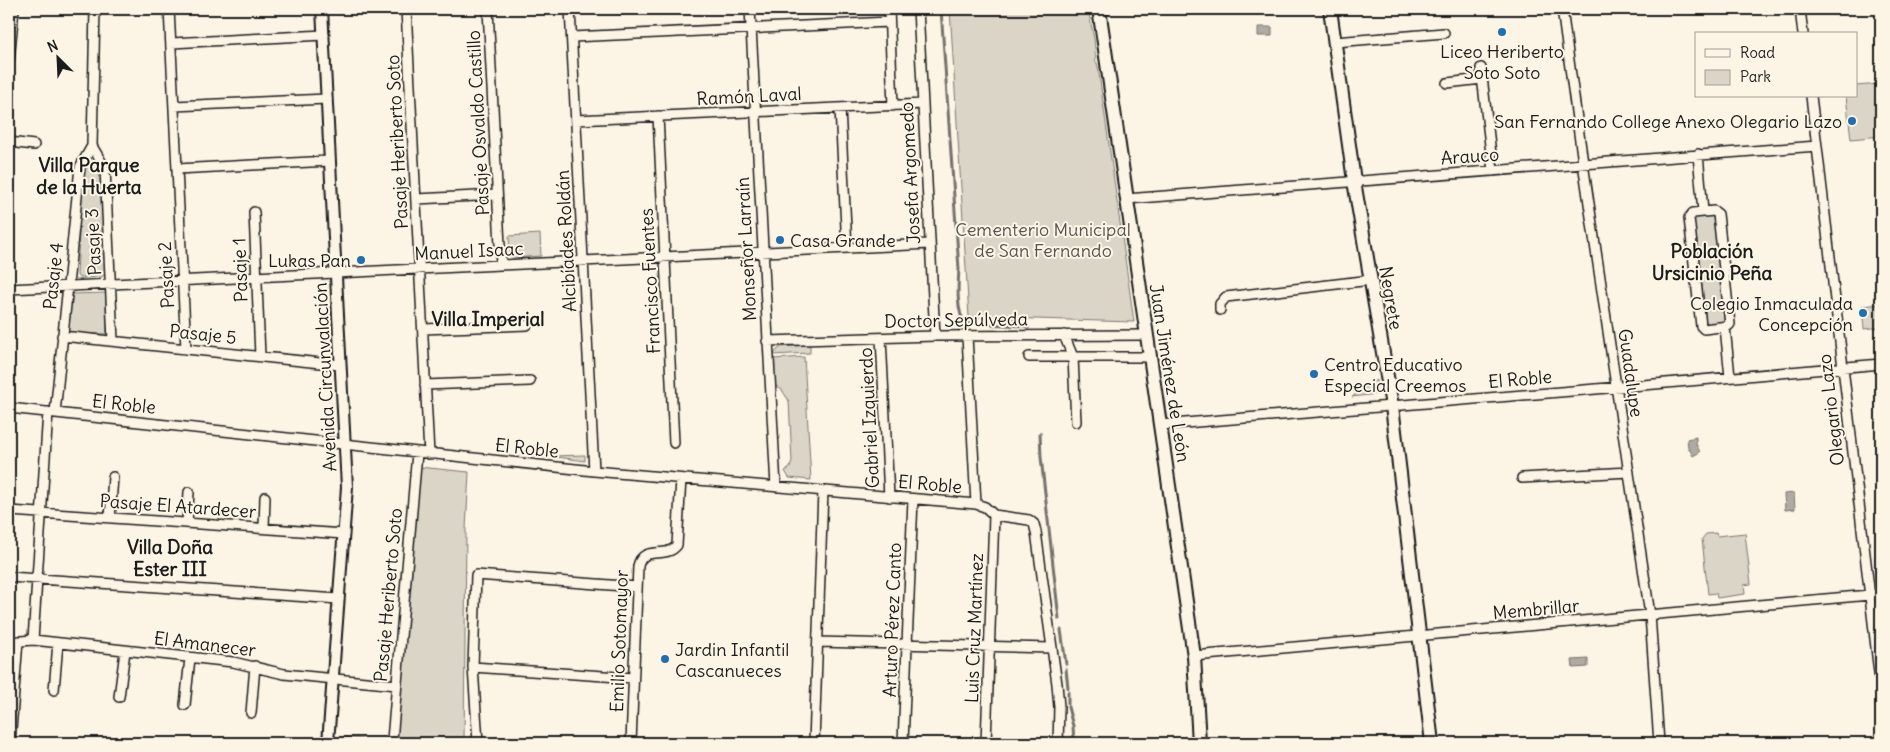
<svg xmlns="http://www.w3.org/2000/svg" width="1890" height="752" font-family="Delius,sans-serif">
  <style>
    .green { fill: #dbd5c8; stroke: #7c7872 }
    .water { fill: #b0aba1; stroke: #75726c }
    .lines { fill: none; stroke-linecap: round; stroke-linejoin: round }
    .stream { stroke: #75726c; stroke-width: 3 }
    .minor-casing { stroke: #1c1c1c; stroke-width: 12 }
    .tertiary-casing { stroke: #1c1c1c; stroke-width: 14 }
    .secondary-casing { stroke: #1c1c1c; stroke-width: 16 }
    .minor { stroke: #fcf5e5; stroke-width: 9 }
    .tertiary { stroke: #fcf5e5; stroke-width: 10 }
    .secondary { stroke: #fcf5e5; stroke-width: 12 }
    .poi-dot { fill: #1f6fb2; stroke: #fcf5e5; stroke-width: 2 }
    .labels { text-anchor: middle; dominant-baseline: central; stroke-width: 4; stroke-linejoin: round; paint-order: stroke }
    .poi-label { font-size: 18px; fill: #1c1c1c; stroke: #fcf5e5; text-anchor: end }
    .street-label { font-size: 18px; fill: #1c1c1c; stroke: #fcf5e5 }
    .park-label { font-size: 18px; fill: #555450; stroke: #fcf5e5 }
    .neighbourhood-label { font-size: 19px; font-weight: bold; fill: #1c1c1c; stroke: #fcf5e5 }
  </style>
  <rect width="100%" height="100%" fill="#fcf5e5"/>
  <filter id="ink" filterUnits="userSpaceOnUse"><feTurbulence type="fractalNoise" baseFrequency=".02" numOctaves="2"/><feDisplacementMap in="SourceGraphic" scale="10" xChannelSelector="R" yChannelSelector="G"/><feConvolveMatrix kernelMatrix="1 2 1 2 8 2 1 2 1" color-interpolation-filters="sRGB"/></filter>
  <g filter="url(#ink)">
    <path class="green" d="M950,9H1088L1094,39L1096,63H1097L1098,67L1134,322L969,317Z
      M1880,84L1881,136L1851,139L1846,96H1856V86Z
      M92,161L98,163L101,170L105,274L102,277L80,278L77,276L82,170L86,163Z
      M1711,214L1714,216L1724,320L1722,324L1709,325L1706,322L1694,218L1695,216Z
      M540,234L541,256L513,258L510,256L509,236Z
      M106,293L107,334L68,333L72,294Z
      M1881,304V327L1864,329L1862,306Z
      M810,345V353L773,355L780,347Z
      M804,357L811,480L789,478L785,471L790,468L792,461L789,401L782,390L774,385L773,359Z
      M1376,380L1377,394L1352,397Z
      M585,455V461L550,456Z
      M419,467L469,472L466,529L464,743H342V737L396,742Z
      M1716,533L1717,536L1745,533L1751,584L1744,585L1745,594L1717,598L1716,593L1708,594L1702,539L1706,534Z"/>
    <path class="water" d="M1258,27H1272V36H1258Z
      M1696,437V444L1700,452L1693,456L1688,447L1687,439Z
      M1794,493L1795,509L1785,510L1784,494Z
      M1588,659V667L1573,668L1572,660Z"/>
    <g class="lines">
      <path class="stream" d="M941,9L959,269C958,284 956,312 965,323L1024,326L1028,328
        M1040,433L1041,457L1059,619
        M1061,630L1066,664
        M1066,669L1068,688
        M1068,692V704
        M1068,707L1073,726L1074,743"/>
      <g class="minor-casing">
        <path id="minor" d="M169,9L186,349
          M406,9L429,454
          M488,9L501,265
          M570,9L594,471
          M750,9L776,487
          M889,9L893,106
          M918,9L935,336
          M1562,9L1583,163L1650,615L1659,743
          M1800,9L1803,34
          M572,37L889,22
          M1335,42L1444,33
          M171,43L324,35
          M9,61L14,9
          M1481,68L1493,171
          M1447,83L1482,79
          M1811,96L1881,690
          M174,106L327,99
          M840,108L847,248
          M658,116L674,443
          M576,120L923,104
          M9,142L34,145
          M92,146L105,168L113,341
          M92,146L95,9
          M1698,154L1703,212
          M177,169L330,161
          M416,199L497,195
          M1126,199L1817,146
          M1714,211L1718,214L1730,324L1728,326L1704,329L1701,326L1689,218L1693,213Z
          M254,212L260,356
          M9,289L930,244
          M1220,310V304L1226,297L1371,280
          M1725,327L1730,377
          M423,329L527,325
          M1064,335L1073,357L1076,422
          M62,336L340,365
          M967,336L976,504
          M881,338L889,497
          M767,341L935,336L1146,335
          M1029,357H1150
          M425,385L530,381
          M9,408L594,471L976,504L985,507L994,515L1029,520L1034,524L1036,532L1057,684L1059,707L1058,743
          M55,413L80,167L92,146
          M1161,425L1632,386L1881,364
          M1522,478L1629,472
          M10,511L344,534
          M110,518L113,477
          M187,523L189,492
          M264,528L265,497
          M9,577L339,599
          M33,640L48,412
          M9,642L33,640L233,662L284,674L397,685
          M818,642L1051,648
          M1194,656L1881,594
          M473,667L633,678
          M54,690L58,643
          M119,697L125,651
          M185,705L190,658
          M251,713L255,666
          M392,740L417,453
          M10,743L18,641
          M478,743L473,667L476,575L637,587
          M631,743L638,566C643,544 666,560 677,545L681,479
          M814,743L823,491
          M903,743L913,499
          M986,743L994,515"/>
      </g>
      <g class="tertiary-casing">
        <path id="tertiary" d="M322,9L347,487L328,743"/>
      </g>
      <g class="secondary-casing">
        <path id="secondary" d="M1099,9L1194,656L1199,743
          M1330,9L1354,181L1392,406L1432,743"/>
      </g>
      <use href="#minor" class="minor"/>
      <use href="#tertiary" class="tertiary"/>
      <use href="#secondary" class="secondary"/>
    </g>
  </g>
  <g class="poi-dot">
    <circle cx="1502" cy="32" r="5"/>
    <circle cx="1852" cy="121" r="5"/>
    <circle cx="780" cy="240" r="5"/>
    <circle cx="361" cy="260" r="5"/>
    <circle cx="1863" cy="313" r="5"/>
    <circle cx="1314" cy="374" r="5"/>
    <circle cx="665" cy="659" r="5"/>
  </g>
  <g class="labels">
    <g class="poi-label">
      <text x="1502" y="51" text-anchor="middle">Liceo Heriberto<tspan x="1502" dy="21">Soto Soto</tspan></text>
      <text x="1842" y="121">San Fernando College Anexo Olegario Lazo</text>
      <text x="790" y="240" text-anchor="start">Casa Grande</text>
      <text x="351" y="260">Lukas Pan</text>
      <text x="1853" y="303">Colegio Inmaculada<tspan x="1853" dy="21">Concepción</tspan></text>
      <text x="1324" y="364" text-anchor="start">Centro Educativo<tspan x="1324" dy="21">Especial Creemos</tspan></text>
      <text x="675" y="649" text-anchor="start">Jardin Infantil<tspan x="675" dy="21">Cascanueces</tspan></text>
    </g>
    <g class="street-label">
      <text transform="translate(749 96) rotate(-3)">Ramón Laval</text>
      <text transform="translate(478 123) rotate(-93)">Pasaje Osvaldo Castillo</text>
      <text transform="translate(397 142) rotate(-93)">Pasaje Heriberto Soto</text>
      <text transform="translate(1470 156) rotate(-4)">Arauco</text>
      <text transform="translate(910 173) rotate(-93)">Josefa Argomedo</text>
      <text transform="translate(566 241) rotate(-93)">Alcibíades Roldán</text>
      <text transform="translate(93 242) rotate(-93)">Pasaje 3</text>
      <text transform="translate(746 249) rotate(-93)">Monseñor Larraín</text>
      <text transform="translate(469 251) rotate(-3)">Manuel Isaac</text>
      <text transform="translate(240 270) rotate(-92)">Pasaje 1</text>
      <text transform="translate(166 275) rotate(-93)">Pasaje 2</text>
      <text transform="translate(53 276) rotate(-84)">Pasaje 4</text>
      <text transform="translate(650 281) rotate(-93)">Francisco Fuentes</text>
      <text transform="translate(1391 298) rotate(80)">Negrete</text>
      <text transform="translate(956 320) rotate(-1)">Doctor Sepúlveda</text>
      <text transform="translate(203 334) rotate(6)">Pasaje 5</text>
      <text transform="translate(1170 373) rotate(81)">Juan Jiménez de León</text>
      <text transform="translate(1631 373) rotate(82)">Guadalupe</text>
      <text transform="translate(325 377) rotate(-93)">Avenida Circunvalación</text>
      <text transform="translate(1520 379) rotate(-5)">El Roble</text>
      <text transform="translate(124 404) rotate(6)">El Roble</text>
      <text transform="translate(1831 410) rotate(-97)">Olegario Lazo</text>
      <text transform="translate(869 418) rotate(-93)">Gabriel Izquierdo</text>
      <text transform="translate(527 448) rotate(6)">El Roble</text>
      <text transform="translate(930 484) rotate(5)">El Roble</text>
      <text transform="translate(178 506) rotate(4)">Pasaje El Atardecer</text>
      <text transform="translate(388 595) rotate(-85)">Pasaje Heriberto Soto</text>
      <text transform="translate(1536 609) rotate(-5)">Membrillar</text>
      <text transform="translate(892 620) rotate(-88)">Arturo Pérez Canto</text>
      <text transform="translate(974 628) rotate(-88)">Luis Cruz Martínez</text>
      <text transform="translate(619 641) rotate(-88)">Emilio Sotomayor</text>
      <text transform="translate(205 644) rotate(7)">El Amanecer</text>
    </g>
    <g class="park-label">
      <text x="1043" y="229">Cementerio Municipal<tspan x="1043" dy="21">de San Fernando</tspan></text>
    </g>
    <g class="neighbourhood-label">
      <text x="89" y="165">Villa Parque<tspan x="89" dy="22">de la Huerta</tspan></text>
      <text x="1712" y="251">Población<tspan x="1712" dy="22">Ursicinio Peña</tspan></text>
      <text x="488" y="319">Villa Imperial</text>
      <text x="170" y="547">Villa Doña<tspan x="170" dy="22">Ester III</tspan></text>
    </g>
  </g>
  <rect width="1890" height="752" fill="none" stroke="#fcf5e5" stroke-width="30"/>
  <rect x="15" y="15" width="1860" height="722" fill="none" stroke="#1c1c1c" stroke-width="2" filter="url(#ink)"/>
  <rect x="1695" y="32" width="162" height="65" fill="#fcf5e5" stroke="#a29e95"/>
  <rect x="1705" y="49" width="25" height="8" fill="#fcf5e5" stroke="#a29e95"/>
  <text x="1740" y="58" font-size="15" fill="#1c1c1c">Road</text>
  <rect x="1705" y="70" width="25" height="15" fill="#dbd5c8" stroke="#a29e95"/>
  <text x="1740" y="82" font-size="15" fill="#1c1c1c">Park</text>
  <g transform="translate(58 58) rotate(336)" stroke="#fcf5e5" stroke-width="4" paint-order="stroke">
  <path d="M0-4L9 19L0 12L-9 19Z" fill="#1c1c1c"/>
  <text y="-8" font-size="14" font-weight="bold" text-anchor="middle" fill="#1c1c1c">N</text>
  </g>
</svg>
